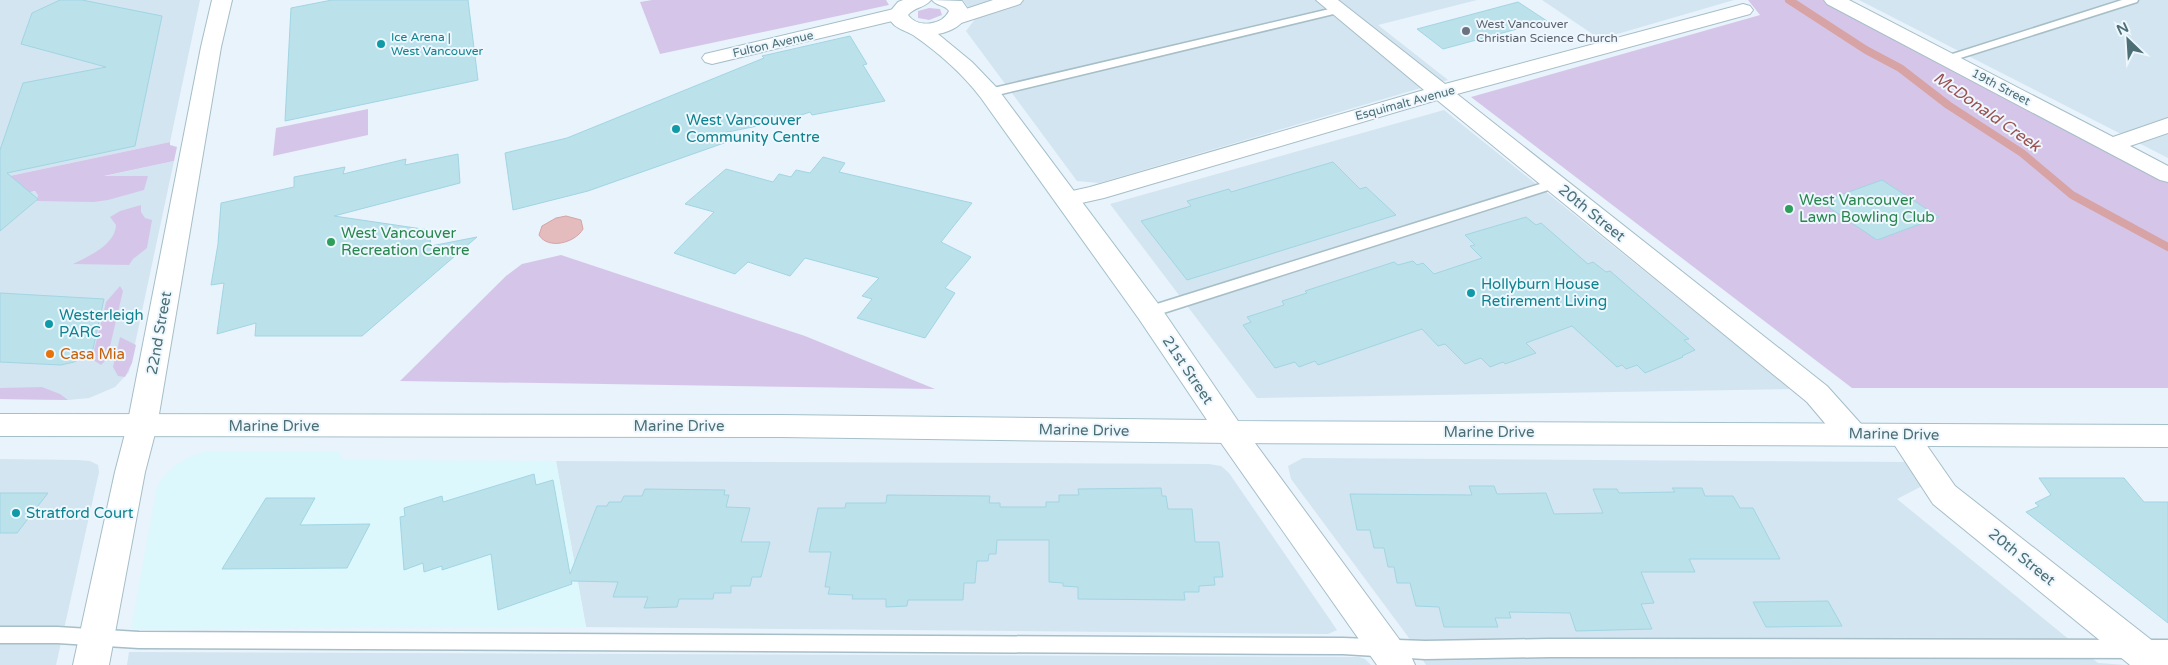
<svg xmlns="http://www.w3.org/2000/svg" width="2168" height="665" font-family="'Varela Round',sans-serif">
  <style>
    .residential { fill: #d3e5f0 }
    .commercial { fill: #dcf8fc }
    .green { fill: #d5c6e9 }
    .water { fill: #e5bcbd; stroke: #d7a3a4 }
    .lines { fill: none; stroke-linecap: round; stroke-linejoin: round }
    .stream { stroke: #d7a3a4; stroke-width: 8 }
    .building { fill: #bbe1eb; stroke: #a1d5e3 }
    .service-casing { stroke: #a6bec7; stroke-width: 3 }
    .minor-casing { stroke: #a6bec7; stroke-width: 2 }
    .tertiary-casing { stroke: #a6bec7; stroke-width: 2 }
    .secondary-casing { stroke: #a4c0c9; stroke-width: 2 }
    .service { fill: #fff; fill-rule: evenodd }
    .minor { fill: #fff; fill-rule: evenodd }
    .tertiary { fill: #fff; fill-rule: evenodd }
    .secondary { fill: #fff; fill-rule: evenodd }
    .worship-dot { fill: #6b7280; stroke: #eef7fe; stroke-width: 2 }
    .culture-dot { fill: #0f9aa8; stroke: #eef7fe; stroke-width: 2 }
    .leisure-dot { fill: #2e9e5b; stroke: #eef7fe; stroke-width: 2 }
    .food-dot { fill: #e8710a; stroke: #eef7fe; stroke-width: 2 }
    .labels { text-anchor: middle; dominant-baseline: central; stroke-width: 4; stroke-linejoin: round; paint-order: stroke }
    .far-worship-label { font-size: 12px; fill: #5b616d; stroke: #eef7fe; text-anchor: start }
    .far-culture-label { font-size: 12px; fill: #0d838f; stroke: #eef7fe; text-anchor: start }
    .far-street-label { font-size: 12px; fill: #4c6e75; stroke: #eef7fe }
    .culture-label { font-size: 15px; fill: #0d838f; stroke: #eef7fe; text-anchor: start }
    .leisure-label { font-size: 15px; fill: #27864d; stroke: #eef7fe; text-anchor: start }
    .street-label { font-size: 15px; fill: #4c6e75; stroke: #eef7fe }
    .food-label { font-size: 15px; fill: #c56008; stroke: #eef7fe; text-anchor: start }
    .water-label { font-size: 16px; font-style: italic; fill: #9d5050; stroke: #eef7fe }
  </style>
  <rect width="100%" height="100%" fill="#e8f3fc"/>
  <path class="residential" d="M0,0H200L170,142L0,178Z
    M963,0H1477L1378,25L1448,80L1099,183L1077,181L966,31L976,18Z
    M1542,0H1734L1600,39Z
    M1859,0H2168V158Z
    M1444,110L1791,389L1257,398L1110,204Z
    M174,161L129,372L115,387L89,398L68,400L0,399V199Z
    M1303,458L1908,462L1922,486L1897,499L2098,663L2125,665H1426L1409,638L1291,479L1288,466Z
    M0,459L77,460L90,461L98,465L99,472L56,665H0Z
    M556,461L1209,464L1221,466L1229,473L1337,630L1328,634L586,627Z
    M129,652L1359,657L1365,659L1371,665H127Z"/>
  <path class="commercial" d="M207,451H339L343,460L556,461L586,627L131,629L157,486L166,473L176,465L191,456Z"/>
  <path class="green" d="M652,0H886L889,5L660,54L640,2Z
    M1748,0H1823L2168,182V388H1852L1471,97L1760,15Z
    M929,8L940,9L942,15L929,20L918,18V11Z
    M368,109V135L273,156L276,128Z
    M170,142V145L177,147L174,161L104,176H148L144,190L108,200L94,202L37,201L38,195L35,191L0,199V178Z
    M141,205V212L145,218L152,220L147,248L133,259L129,265L73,264C89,256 115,245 116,225L110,217L120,211Z
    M561,255L805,336L935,389L400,381L506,276L522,264Z
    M120,286L123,291L107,359L101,365L87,356L94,350L106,302Z
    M120,337L136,345L132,363L125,377L118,376L113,367Z
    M42,387L60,394L68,400L0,399V388Z"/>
  <path class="water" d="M566,216L581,220L583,229C575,243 548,250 539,235L542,226L556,218Z"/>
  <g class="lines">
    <path class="stream" d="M1789,0L1866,50L1900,68L1948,105L2022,153L2072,195L2168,247"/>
  </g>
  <path class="building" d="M60,0H82L162,16L135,146L7,173L38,199L0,231V150L23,83L106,67L21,44L32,13Z
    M332,0H468L478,80L285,121L291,8Z
    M1518,2L1547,21L1443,49L1417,29Z
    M850,36L867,64L863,65L885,101L812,115L810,112L787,120L723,133L741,137L588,191L513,210L505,153L567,138L764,58L762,56Z
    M458,154L460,183L334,216L429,230L431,246L477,237L362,336H255L256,323L217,334L224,283L211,285L218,244L221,203L294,187V177L345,167L343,174L406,159L405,165Z
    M823,157L845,163L839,172L972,203L941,242L971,257L945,288L955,293L925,338L857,318L872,299L862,296L879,278L805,258L790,276L748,262L735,274L674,253L714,212L685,204L726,169L773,182L779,174L791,177L796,170L810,173Z
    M1333,162L1360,189L1366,187L1396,215L1187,280L1141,221L1191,206L1187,201L1229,189L1231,192Z
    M1882,180L1939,217L1877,240L1821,202Z
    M1526,217L1536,225L1541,223L1588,264L1593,262L1606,272L1610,271L1689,339L1684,340L1695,350L1682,356L1683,357L1645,373L1637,365L1626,369L1622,365L1617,367L1572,326L1526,343L1536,353L1505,364L1503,362L1490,367L1481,358L1465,364L1445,344L1438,346L1422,329L1318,365L1315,361L1299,367L1295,362L1275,368L1243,325L1251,322L1247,317L1284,305L1282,301L1307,293L1305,291L1394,262L1398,265L1413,261L1417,265L1423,263L1434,274L1482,258L1470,246L1475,245L1465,235Z
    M0,293L104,299L93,349L86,356L74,362L61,365L0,362Z
    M534,474L536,485L553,480L570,574L597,506H607L609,502H621L624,496H642L645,489L725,490L724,495H729L726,507L750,508L741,542H770L761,577H752L750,586H731V593H714L713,599H679L677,607L644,608L648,597H613L618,582L571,581L572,584L498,610L491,554L442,570V566L424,572L423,563L404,570L400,517L405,516L404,508L442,496L443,502Z
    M2039,478H2124L2144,502H2168V623L2026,512L2039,506L2035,503L2051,495Z
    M1469,486H1494L1497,494L1546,493L1554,514L1603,513L1593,489H1617L1619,493L1675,492L1672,488H1702L1705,496H1733L1740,508H1753L1780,559H1689L1695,572H1641L1654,603L1641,604L1652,629L1576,631L1570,613L1509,612L1511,618H1495L1498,627H1444L1439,607L1416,606L1410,583H1397L1394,567H1388L1384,548H1374L1370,530H1357L1350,494L1472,495Z
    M1161,488L1162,496H1166L1168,509H1192L1195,542H1219L1223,577H1214L1215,585L1199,586V592H1184L1185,600L1078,599V587L1063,586V583L1049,582V540H997L996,554H989L988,561H977L975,583H964L963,600H908L907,606L886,607V599H852L853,595L828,594L830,587H825L831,552H809L818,508H845L846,503H886L887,495L990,496L989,503H1000V507H1046V502H1059V495H1079L1078,489Z
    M0,493H48L17,533H0Z
    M266,498H315L300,525L370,524L347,568L222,569Z
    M1828,601L1842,626L1766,627L1753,602Z"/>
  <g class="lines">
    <g class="service-casing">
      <path id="service" d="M2122,0H2138L2137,2L1951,61L1947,62L1941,59L1943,57Z
        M1338,7L1343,10L1342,12L989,97L983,93L989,89Z
        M1556,179L1563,183L1561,186L1154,316H1144L1142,312L1144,308Z
        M0,627H57L139,632L1343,638L1425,641L1549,639L2168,640V658L1549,657L1425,659L1343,654L139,648L57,643H0Z"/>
    </g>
    <g class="minor-casing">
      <path id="minor" d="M1316,0H1338L1445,84L1736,6L1743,4L1750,6L1753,10L1750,14L1457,94L1827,386L1862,425L1866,433L1862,441L1851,444L1840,441L1807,402L1437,100L1104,198L1068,206L1059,204L1056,199L1059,194L1090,187L1424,90Z
        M1824,0H1849L2113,137L2168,118V133L2130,146L2168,166V182L2160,180L1827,4Z
        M898,8L905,10L908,14L905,18L712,64L705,62L702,58L705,54Z
        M1903,424L1914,427L1955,486L2168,653V665H2130L1933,504L1888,435L1892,427Z"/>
    </g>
    <g class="tertiary-casing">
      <path id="tertiary" d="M212,0H232L221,47L157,426L145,472L109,665H73L115,472L127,426L201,47Z
        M993,0H1023L1020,4L958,24L951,22L948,18L951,14Z
        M1230,421L1241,424L1410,654L1415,665H1377L1219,440L1215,432L1219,424Z"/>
    </g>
    <g class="secondary-casing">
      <path id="secondary" d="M903,0H931C925,8 914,7 908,15C917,28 942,26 949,11C945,5 937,6 932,0L962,1L969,11C963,25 953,31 938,34L972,62L997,88L1159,305L1238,421L2168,425V447L1230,443L780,437L0,436V414L780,415L1207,420L1139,319L981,98C962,73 939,53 913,35C903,29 891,28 888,14L898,2Z"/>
    </g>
    <use href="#service" class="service"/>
    <use href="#minor" class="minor"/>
    <use href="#tertiary" class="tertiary"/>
    <use href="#secondary" class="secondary"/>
  </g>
  <circle class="worship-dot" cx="1466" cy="31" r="5"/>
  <g class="culture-dot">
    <circle cx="381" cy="44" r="5"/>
    <circle cx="676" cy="129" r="5"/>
    <circle cx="1471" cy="293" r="5"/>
    <circle cx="49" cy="324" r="5"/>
    <circle cx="16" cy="513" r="5"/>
  </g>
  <g class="leisure-dot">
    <circle cx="1789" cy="209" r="5"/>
    <circle cx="331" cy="242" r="5"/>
  </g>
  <circle class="food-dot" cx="50" cy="354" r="5"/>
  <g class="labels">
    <g class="far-worship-label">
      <text x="1476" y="24">West Vancouver<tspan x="1476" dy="14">Christian Science Church</tspan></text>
    </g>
    <g class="far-culture-label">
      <text x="391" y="37">Ice Arena |<tspan x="391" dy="14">West Vancouver</tspan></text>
    </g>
    <g class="far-street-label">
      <text transform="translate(773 44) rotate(-13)">Fulton Avenue</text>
      <text transform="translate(2001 87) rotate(28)">19th Street</text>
      <text transform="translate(1405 103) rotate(-15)">Esquimalt Avenue</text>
    </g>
    <g class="culture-label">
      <text x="686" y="120">West Vancouver<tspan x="686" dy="17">Community Centre</tspan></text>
      <text x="1481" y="284">Hollyburn House<tspan x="1481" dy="17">Retirement Living</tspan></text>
      <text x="59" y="315">Westerleigh<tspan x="59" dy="17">PARC</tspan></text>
      <text x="26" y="513">Stratford Court</text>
    </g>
    <g class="leisure-label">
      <text x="1799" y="200">West Vancouver<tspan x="1799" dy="17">Lawn Bowling Club</tspan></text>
      <text x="341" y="233">West Vancouver<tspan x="341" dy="17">Recreation Centre</tspan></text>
    </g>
    <g class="street-label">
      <text transform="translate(1592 213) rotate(39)">20th Street</text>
      <text transform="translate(159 333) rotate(-80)">22nd Street</text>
      <text transform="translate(1188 370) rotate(56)">21st Street</text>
      <text x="274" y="426">Marine Drive</text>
      <text x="679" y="426">Marine Drive</text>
      <text transform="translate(1084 430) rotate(1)">Marine Drive</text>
      <text x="1489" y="432">Marine Drive</text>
      <text transform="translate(1894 434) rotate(1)">Marine Drive</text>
      <text transform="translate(2022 557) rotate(39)">20th Street</text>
    </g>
    <g class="food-label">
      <text x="60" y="354">Casa Mia</text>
    </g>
    <g class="water-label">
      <text transform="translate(1987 112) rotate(35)">McDonald Creek</text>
    </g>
  </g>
  <g transform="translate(2128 40) rotate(335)" stroke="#eef7fe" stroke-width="4" paint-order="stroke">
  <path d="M0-4L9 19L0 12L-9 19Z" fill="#4c6e75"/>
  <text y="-8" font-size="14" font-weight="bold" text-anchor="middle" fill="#4c6e75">N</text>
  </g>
</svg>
